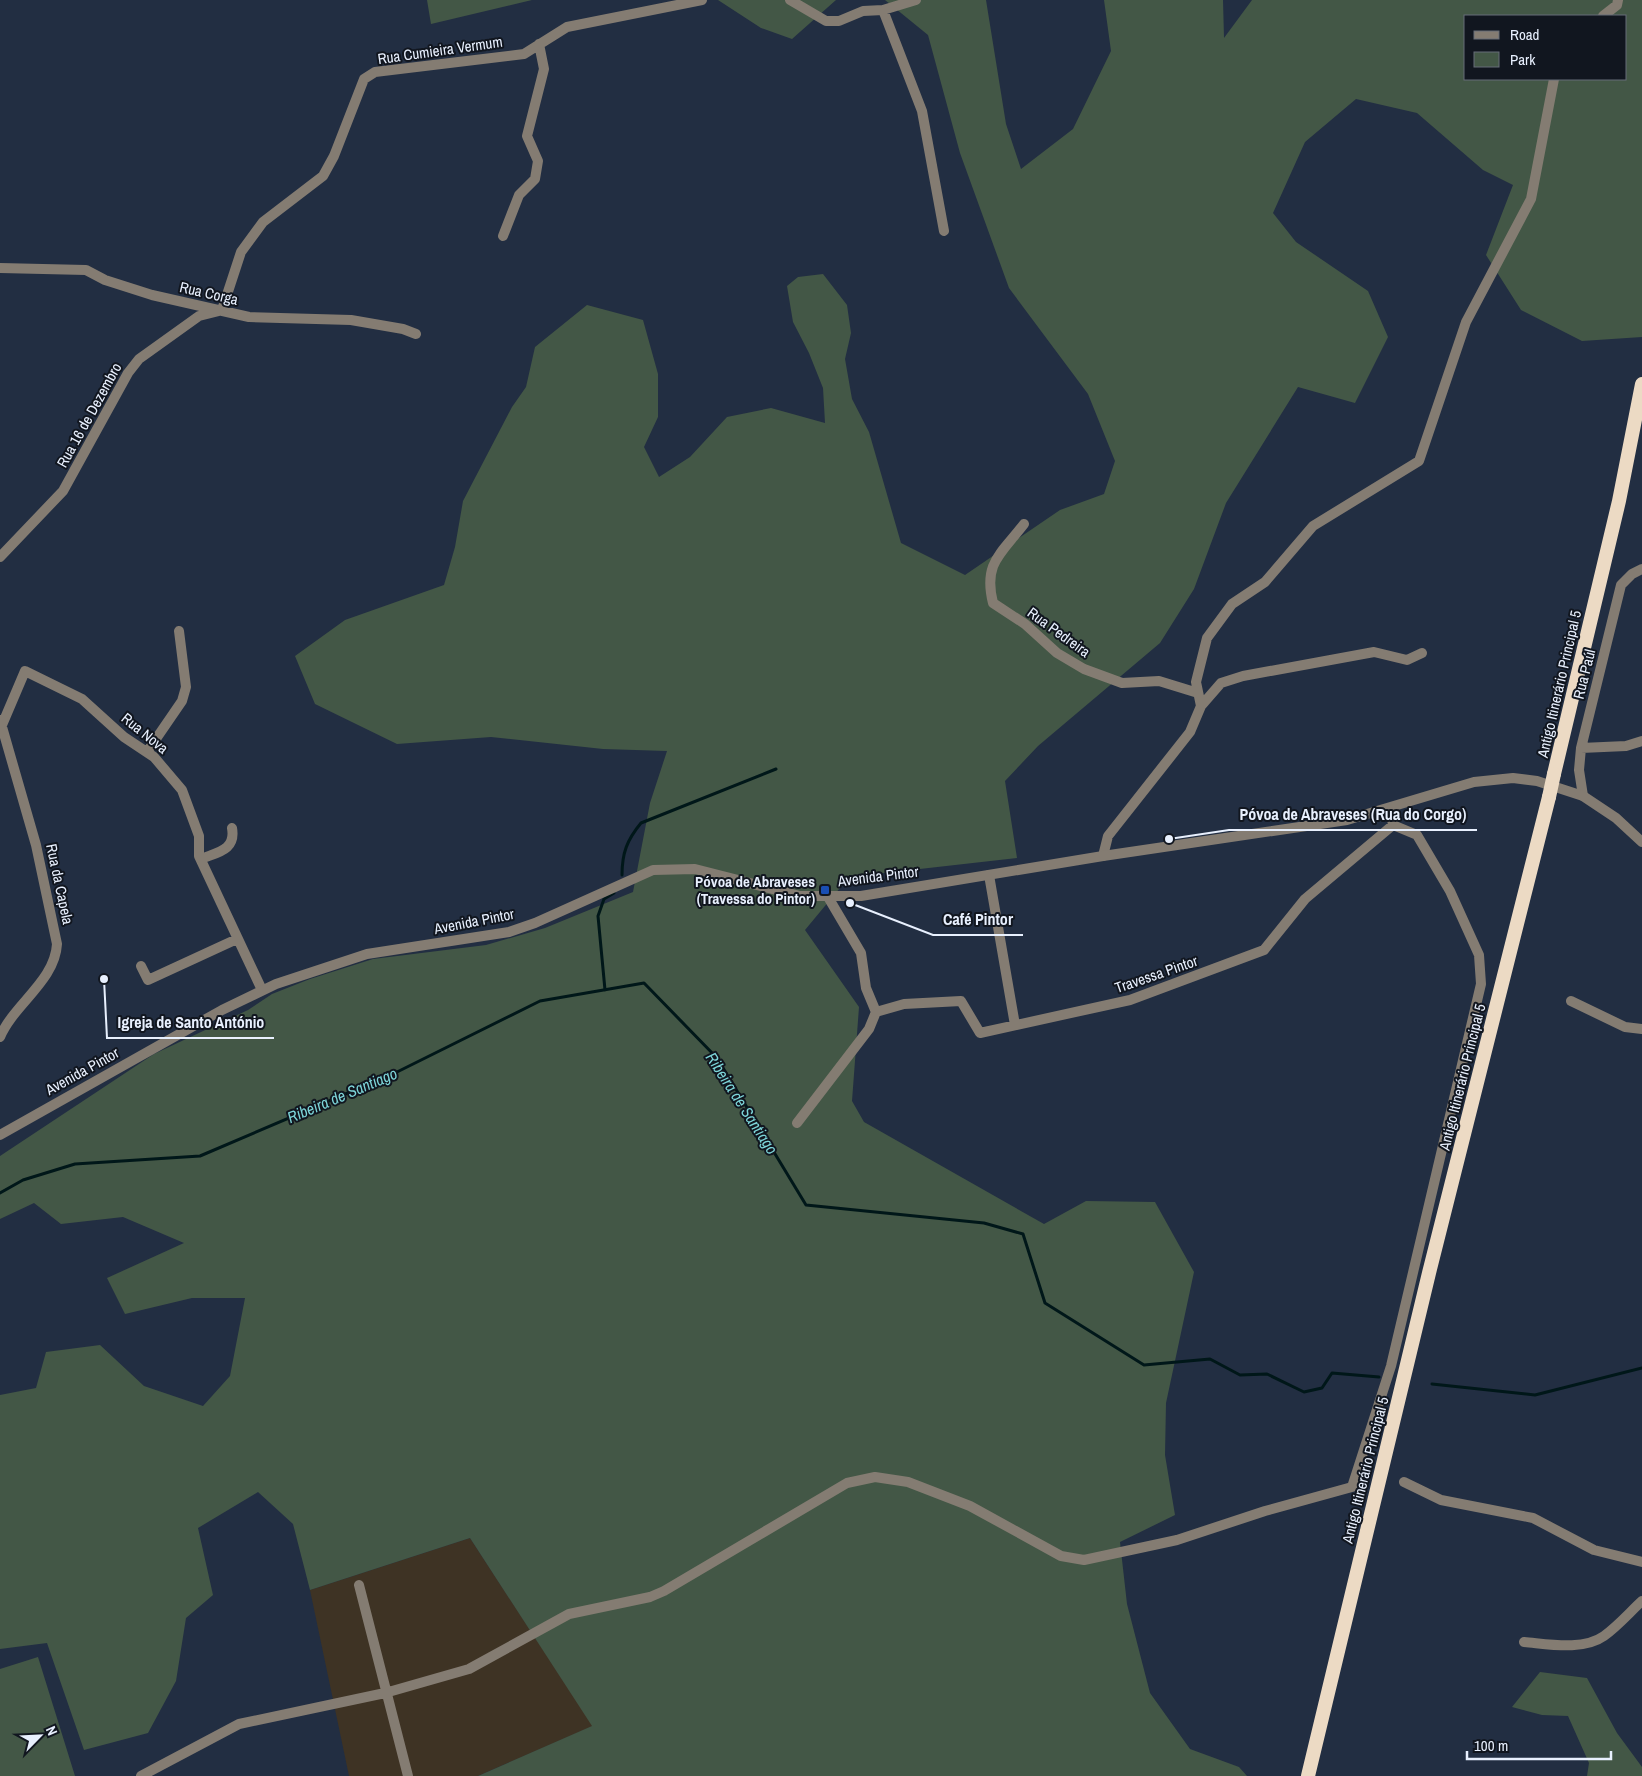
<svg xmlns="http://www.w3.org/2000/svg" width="1642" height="1776" font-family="'Archivo Narrow',sans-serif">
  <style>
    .industrial { fill: #3e3324 }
    .green { fill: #435746; fill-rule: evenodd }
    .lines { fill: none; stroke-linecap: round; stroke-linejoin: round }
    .stream { stroke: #001719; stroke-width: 3 }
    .minor { stroke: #847c72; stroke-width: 10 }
    .tertiary { stroke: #847c72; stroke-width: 10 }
    .trunk { stroke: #ecdac4; stroke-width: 14 }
    .trunk-bridge { stroke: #ecdac4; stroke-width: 14 }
    .transit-dot { fill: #1a4fb4; stroke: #11161f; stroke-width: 2 }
    .labels { text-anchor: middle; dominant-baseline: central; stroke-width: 4; stroke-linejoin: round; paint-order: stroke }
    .street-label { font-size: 15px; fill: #e8f0fe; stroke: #11161f }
    .poi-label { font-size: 15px; font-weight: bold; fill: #e8f0fe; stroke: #11161f; text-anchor: end }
    .water-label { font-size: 16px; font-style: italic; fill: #7dd5d9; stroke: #11161f }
    .leader { fill: none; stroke: #e8f0fe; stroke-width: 2 }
    .callout-dot { fill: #e8f0fe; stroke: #11161f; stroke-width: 2 }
    .callout-label { font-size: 16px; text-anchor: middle; font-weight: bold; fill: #e8f0fe; stroke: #11161f; stroke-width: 4; stroke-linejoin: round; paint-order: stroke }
  </style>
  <rect width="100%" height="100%" fill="#222e42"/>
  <path class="industrial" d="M470,1538L593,1726L478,1776H349L310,1590Z"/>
  <path class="green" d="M427,0H532L431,24Z
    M718,0H836L792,39L761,28Z
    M885,0H986L1006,124L1021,169L1073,129L1111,51L1104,0H1223L1224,38L1252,0H1642V337L1582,341L1521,310L1486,255L1513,185L1483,170L1417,113L1356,99L1305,142L1273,213L1296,242L1368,291L1388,337L1355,403L1298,387L1226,503L1194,589L1160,643L1038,746L1005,781L1017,858L849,877L805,930L859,1007L852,1101L864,1122L1044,1224L1086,1201L1155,1202L1194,1272L1166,1403L1165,1455L1175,1515L1120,1542L1127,1604L1150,1693L1190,1749L1239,1767L1247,1776H478L592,1726L470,1538L310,1590L293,1524L258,1492L198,1528L213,1595L186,1618L176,1681L148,1733L84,1750L47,1643L0,1649V1395L36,1388L46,1352L100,1345L144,1386L203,1406L230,1376L245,1298H192L125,1314L107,1278L184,1243L123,1217L61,1224L34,1203L0,1219V1156L154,1054L248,1010L272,994L310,979L373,959L486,945L545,928L633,892L650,803L667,751L603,749L491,737L397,744L315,704L295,656L345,620L444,585L455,547L463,501L512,407L526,387L535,347L587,305L643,320L658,374V417L644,447L659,477L690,457L727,417L771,408L825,423L823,388L809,353L793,322L787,286L798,277L823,274L847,305L851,333L845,359L852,399L869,432L901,543L965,575L1060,510L1104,494L1115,461L1088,394L1009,288L960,153L928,35ZM1466,16H1626V79H1466Z
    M38,1657L75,1776H0V1669Z
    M1540,1672L1587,1678L1617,1733L1642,1767V1776H1587L1589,1763L1568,1716L1542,1715L1512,1707Z"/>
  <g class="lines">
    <path class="stream" d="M622,875C622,853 627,840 641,823L776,769
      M605,990L598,916L604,899L614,893
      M0,1193L23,1180L75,1164L200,1156L397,1072L540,1001L644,983L717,1058L806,1205L984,1223L1023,1234L1045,1303L1144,1365L1210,1359L1240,1375L1267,1374L1304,1392L1322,1388L1332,1373L1379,1377
      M1432,1384L1535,1395L1642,1368"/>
    <path class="minor" d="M790,0L826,21H839L863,11L883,10L916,0
      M883,10L922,111L944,231
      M1603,16L1617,5L1618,0
      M503,236L519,195L535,179L538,161L527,136L544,69L539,44
      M0,268L86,270L105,280L152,295L249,317L351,320L403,329L416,334
      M222,310L241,252L263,222L323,176L334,156L364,79L375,72L524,54L567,27L702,0
      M1024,524C1001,554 983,563 993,603L1025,624L1057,653L1084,669L1122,683L1159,681L1198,693
      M0,557L63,491L128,373L139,359L199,316L219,311
      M1201,706L1221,683L1243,676L1374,652L1407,660L1422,653
      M0,720L36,845L57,944C55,981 14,1004 0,1037
      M2,725L25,671L82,699L124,737L154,757L182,790L199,836V856L262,990
      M1581,748L1626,746L1642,741
      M147,752L182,701L186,687L179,631
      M1583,796L1579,770L1581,748L1621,585L1632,574L1642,569
      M1103,856L1108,836L1190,732L1201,706L1196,682L1207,638L1232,604L1265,582L1313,526L1419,461L1466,322L1531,199L1554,79
      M201,859C218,852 236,850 232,828
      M989,875L1015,1025
      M141,966L148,980L237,939
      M1571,1001L1625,1027L1642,1029
      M876,1012L904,1004L961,1001L980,1033L1130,1000L1264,950L1305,899L1393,825L1390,808
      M797,1123L869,1029L876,1012L866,988L861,953L828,897
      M1404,1482L1441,1500L1533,1518L1594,1550L1642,1562
      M359,1585L408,1776
      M1524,1642C1548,1644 1583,1651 1604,1636C1618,1626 1630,1612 1642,1601
      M141,1776L239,1724L385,1693L469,1669L569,1614L650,1597L664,1591L847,1483L875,1477L908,1482L970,1506L1061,1556L1084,1560L1177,1540L1265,1511L1352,1487L1391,1366L1481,984L1479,955L1450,891L1417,835L1393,825"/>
    <path class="tertiary" d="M0,1135L222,1010L276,984L367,954L509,932L535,923L653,870L695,869L800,896H861L1103,856L1347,820L1474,782L1513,778L1537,781L1583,796L1616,818L1642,842"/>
    <path class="trunk" d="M1554,774L1619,501L1642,384
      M1308,1776L1429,1273L1549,797"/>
    <path class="trunk-bridge" d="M1549,797L1554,774"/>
  </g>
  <rect class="transit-dot" x="820" y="885" width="10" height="10" rx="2.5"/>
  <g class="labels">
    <g class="street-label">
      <text transform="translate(440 50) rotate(-8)">Rua Cumieira Vermum</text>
      <text transform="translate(209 293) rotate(13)">Rua Corga</text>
      <text transform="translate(89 415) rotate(-61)">Rua 16 de Dezembro</text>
      <text transform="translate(1059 632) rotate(36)">Rua Pedreira</text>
      <text transform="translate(1584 674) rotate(-76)">Rua Paúl</text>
      <text transform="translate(1559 684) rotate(-77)">Antigo Itinerário Principal 5</text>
      <text transform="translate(145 733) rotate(39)">Rua Nova</text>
      <text transform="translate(878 876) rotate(-7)">Avenida Pintor</text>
      <text transform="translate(60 884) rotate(78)">Rua da Capela</text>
      <text transform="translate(474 921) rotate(-11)">Avenida Pintor</text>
      <text transform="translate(1156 974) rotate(-19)">Travessa Pintor</text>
      <text transform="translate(82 1071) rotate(-29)">Avenida Pintor</text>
      <text transform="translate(1462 1077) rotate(-76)">Antigo Itinerário Principal 5</text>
      <text transform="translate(1365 1470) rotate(-76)">Antigo Itinerário Principal 5</text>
    </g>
    <g class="poi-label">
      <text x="815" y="881">Póvoa de Abraveses<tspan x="815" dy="17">(Travessa do Pintor)</tspan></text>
    </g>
    <g class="water-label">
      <text transform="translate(342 1095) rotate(-23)">Ribeira de Santiago</text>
      <text transform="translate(742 1103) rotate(57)">Ribeira de Santiago</text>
    </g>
  </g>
  <path class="leader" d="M1169 839L1229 830H1477M850 903L933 935H1023M104 979L107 1038H274"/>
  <g class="callout-dot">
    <circle cx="1169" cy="839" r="5"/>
    <circle cx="850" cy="903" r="5"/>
    <circle cx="104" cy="979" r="5"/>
  </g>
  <g class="callout-label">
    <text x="1353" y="820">Póvoa de Abraveses (Rua do Corgo)</text>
    <text x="978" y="925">Café Pintor</text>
    <text x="191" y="1028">Igreja de Santo António</text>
  </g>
  <rect x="1464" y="15" width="162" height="65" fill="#11161f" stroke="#676d78"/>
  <rect x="1474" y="31" width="25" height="8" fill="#847c72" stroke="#676d78"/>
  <text x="1510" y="40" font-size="15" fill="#e8f0fe">Road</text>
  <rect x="1474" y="52" width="25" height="15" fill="#435746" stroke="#676d78"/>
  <text x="1510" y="65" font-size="15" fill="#e8f0fe">Park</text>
  <g transform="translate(40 1736) rotate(66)" stroke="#11161f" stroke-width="4" paint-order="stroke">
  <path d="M0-4L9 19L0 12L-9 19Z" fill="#e8f0fe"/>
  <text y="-8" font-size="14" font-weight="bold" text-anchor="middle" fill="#e8f0fe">N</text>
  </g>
  <path d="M1467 1751v8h144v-8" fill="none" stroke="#e8f0fe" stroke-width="2.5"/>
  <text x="1474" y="1751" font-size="15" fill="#e8f0fe" stroke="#11161f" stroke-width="4" paint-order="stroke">100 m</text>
</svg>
